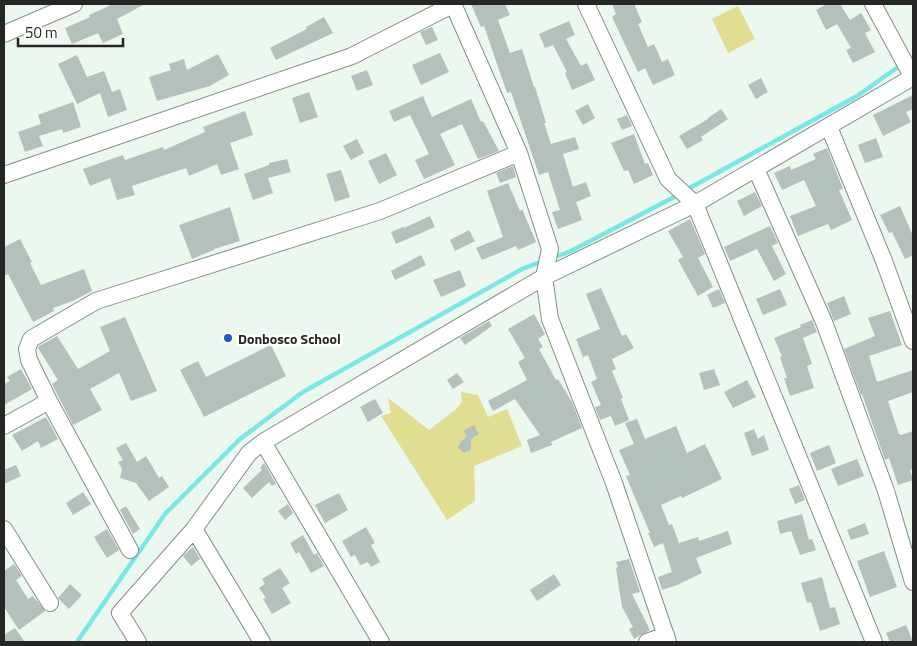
<svg xmlns="http://www.w3.org/2000/svg" width="917" height="646" font-family="'Titillium Web',sans-serif">
  <style>
    .green { fill: #e1dd91 }
    .lines { fill: none; stroke-linecap: round; stroke-linejoin: round }
    .stream { stroke: #7ae7e7; stroke-width: 4.5 }
    .building { fill: #b3c0bb }
    .minor-casing { stroke: #848e86; stroke-width: 18 }
    .minor { stroke: #fff; stroke-width: 16 }
    .poi-dot { fill: #2357c4; stroke: #fff; stroke-width: 2 }
    .labels { text-anchor: middle; dominant-baseline: central; stroke-width: 5; stroke-linejoin: round; paint-order: stroke }
    .poi-label { font-size: 14px; font-weight: bold; fill: #242724; stroke: #fff; text-anchor: start }
  </style>
  <rect width="100%" height="100%" fill="#ecf7ee"/>
  <path class="green" d="M738,6L755,39L728,53L712,19Z
    M461,392L478,395L488,417L507,409L522,446L474,466L475,501L447,520L381,416L391,413L388,398L429,430L454,411L462,402Z"/>
  <g class="lines">
    <path class="stream" d="M686,190L857,96L901,65
      M552,258L571,251L678,195
      M77,642L165,514L240,439L303,392L522,269L543,261"/>
  </g>
  <path class="building" d="M113,4H145L117,19L123,34L103,43L98,33L72,44L65,28L90,17L89,15Z
    M471,4H505L510,15L498,20L510,53L522,49L534,87H535L546,123H544L551,144L575,137L579,149L563,154L573,187L586,182L591,196L576,202L582,220L558,229L552,212L560,210L548,172L539,175L511,92L507,93L484,26L481,27Z
    M612,4H634L642,22L638,24L648,47L654,44L662,62L668,59L675,75L653,85L645,68L638,72L612,17L616,14Z
    M827,4H840L850,20L861,13L871,30L865,33L875,52L853,63L846,50L851,48L837,24L826,30L816,10Z
    M324,17L333,33L276,60L270,48L307,29L306,27Z
    M569,21L575,35L566,39L581,66L587,63L595,80L572,90L565,73L567,72L553,45L545,48L539,34Z
    M432,27L438,40L426,45L420,32Z
    M440,53L449,72L421,85L412,65Z
    M218,54L229,75L210,86L157,101L149,77L171,70L169,64L184,59L187,70Z
    M77,55L87,77L104,71L112,92L120,89L127,110L108,117L100,93L77,104L58,64Z
    M367,70L373,85L357,91L351,76Z
    M761,78L768,92L756,99L748,85Z
    M309,92L318,117L300,123L292,98Z
    M913,95V109L906,112L911,122L883,136L873,115Z
    M423,96L432,117L471,99L481,122L483,121L499,151L478,159L462,124L440,134L455,165L424,179L415,160L429,154L410,115L394,122L389,111Z
    M73,102L81,127L63,133L62,129L39,136L43,146L25,152L18,132L41,124L38,115Z
    M588,104L595,118L583,125L575,111Z
    M721,109L728,119L701,137L703,140L687,149L679,136L708,119V118Z
    M245,111L253,135L230,143L239,169L221,175L217,164L189,176L186,168L132,186L135,195L117,200L110,178L90,186L83,169L123,155L125,160L163,147L164,150L205,132L203,127Z
    M627,115L632,126L622,130L617,119Z
    M634,134L645,164L648,163L653,175L634,184L628,170L624,171L611,143Z
    M876,138L883,157L865,163L858,145Z
    M357,139L364,153L351,160L343,146Z
    M827,148L843,189L839,190L852,220L831,230L828,224L798,236L790,216L816,206L804,180L782,190L774,173L790,166L791,170L816,159L813,154Z
    M386,153L397,175L379,184L368,161Z
    M287,159L291,172L268,178L273,193L253,200L244,174L269,165V163Z
    M513,166L516,177L500,183L496,173Z
    M341,170L350,197L335,202L326,174Z
    M508,183L520,211L522,209L536,242L518,250L516,246L482,260L476,248L503,237L487,191Z
    M755,192L762,206L744,216L737,201Z
    M900,206L913,236V255L905,259L892,232L889,233L880,215Z
    M230,207L240,241L214,249V250L192,259L179,225Z
    M430,216L435,227L396,244L391,232L403,227L404,228Z
    M690,219L705,254L698,258L713,287L698,296L678,260L683,257L668,231Z
    M770,226L778,243L772,246L786,274L774,281L757,249L730,261L724,247Z
    M469,230L475,241L455,251L450,240Z
    M20,239L32,262L30,263L41,285L84,269L92,291L73,301L53,308L54,311L33,322L8,274L4,276V247Z
    M421,255L426,265L395,280L391,271Z
    M460,270L466,286L441,297L433,280Z
    M601,288L622,336L626,334L634,348L612,359L616,369L612,371L623,398L621,399L629,420L615,426L611,416L600,420L595,407L601,405L591,382L597,379L588,355L583,357L576,339L600,329L586,294Z
    M719,289L725,303L713,308L707,295Z
    M780,289L787,305L763,315L756,299Z
    M844,296L851,314L834,321L827,303Z
    M890,311L902,345L869,356L877,382L913,370V392L888,401L899,434L901,435L913,431V469L910,470L913,480L898,485L889,458L885,460L862,394L861,395L844,349L875,336L868,318Z
    M534,314L545,334L538,339L543,347L539,349L556,380L558,379L572,402L582,428L551,442L552,445L531,453L527,440L540,435L515,399L493,411L488,401L527,380L518,362L525,358L508,329Z
    M125,317L157,391L131,401L119,373L90,389L102,410L73,425L52,384L58,380L38,348L39,346L57,336L78,369L110,351L100,327Z
    M812,320L817,332L803,338L812,364L807,366L814,388L790,396L784,378H787L780,357L782,356L774,338L801,327L800,325Z
    M489,321L492,326L465,345L460,338Z
    M271,345L286,376L204,417L180,370L198,361L206,377Z
    M21,369L32,389L4,405V384L10,381L7,377Z
    M714,369L720,385L704,390L699,373Z
    M457,373L464,382L453,389L447,380Z
    M747,380L756,397L733,408L724,392Z
    M375,399L383,413L368,422L360,407Z
    M46,417L58,439L41,448L38,441L22,451L12,435Z
    M637,419L645,439L676,426L687,453L705,444L722,479L682,498L681,496L661,505L669,525L672,524L679,543L698,537L699,541L728,531L732,544L696,558L702,573L677,585L662,590L658,577L672,572L663,543L654,547L648,533H650L626,476L630,475L619,450L634,444L625,423Z
    M474,425L479,434L471,439V450L464,453L458,448L460,443L467,436L463,431Z
    M754,429L758,439L764,435L769,450L752,456L744,433Z
    M126,443L137,462L146,456L159,478L162,476L169,487L149,501L136,483L120,478L122,469L118,462L123,460L116,448Z
    M829,445L836,463L817,471L810,453Z
    M857,459L864,476L838,486L831,469Z
    M264,463L276,484L272,486L269,482L252,498L243,488L262,470L260,468Z
    M16,465L21,476L4,484V470Z
    M799,485L805,500L795,504L789,489Z
    M83,492L91,504L73,515L66,503Z
    M339,493L348,510L325,523L315,505Z
    M288,504L293,513L285,520L278,511Z
    M126,506L140,529L133,534L120,510Z
    M802,514L809,540L812,539L816,550L800,555L791,531L780,534L777,521Z
    M865,523L869,534L851,540L847,530Z
    M366,527L375,543L371,545L380,562L371,567L368,562L360,565L355,555L351,557L342,541Z
    M107,529L119,550L107,558L94,537Z
    M303,535L314,555L317,553L324,566L311,573L299,552L296,554L290,543Z
    M193,547L200,559L191,566L183,556Z
    M884,551L897,587L870,597L857,561Z
    M629,559L640,592L632,594L650,630L634,639L629,629L633,627L622,607L616,568L618,567L616,562Z
    M14,564L22,576L16,580L28,599L33,596L45,611L19,630L4,607V571Z
    M280,568L290,583L282,588L291,603L272,614L263,599L266,598L259,588L265,584L262,579Z
    M554,574L561,585L537,601L530,590Z
    M822,577L830,608L835,607L840,624L820,631L811,602L807,603L801,583Z
    M70,584L82,595L69,609L58,598Z
    M906,625L913,642H890L886,633Z
    M15,628L25,642H4V635Z"/>
  <g class="lines">
    <g class="minor-casing">
      <path id="minor" d="M453,4L519,153L550,249L544,277L550,319L614,483L668,642
        M586,4L668,179L695,204L874,642
        M873,4L913,78
        M4,34L74,4
        M829,127L884,261L913,341
        M756,169L824,322L886,491L913,582
        M4,175L352,56L454,4
        M4,426L49,401
        M263,442L381,642
        M4,529L50,603
        M194,529L262,642
        M130,550L49,401L29,360L27,349L31,339L96,301L380,211L519,153
        M138,642L120,613L194,529L249,453L263,442L544,277L695,204L913,77
        M647,642L666,635"/>
    </g>
    <use href="#minor" class="minor"/>
  </g>
  <circle class="poi-dot" cx="228" cy="338" r="5"/>
  <g class="labels">
    <g class="poi-label">
      <text x="238" y="338">Donbosco School</text>
    </g>
  </g>
  <rect width="917" height="646" fill="none" stroke="#242724" stroke-width="10"/>
  <path d="M18 38v8h105v-8" fill="none" stroke="#242724" stroke-width="2.5"/>
  <text x="25" y="38" font-size="15" fill="#242724" stroke="#ffffff" stroke-width="4" paint-order="stroke">50 m</text>
</svg>
